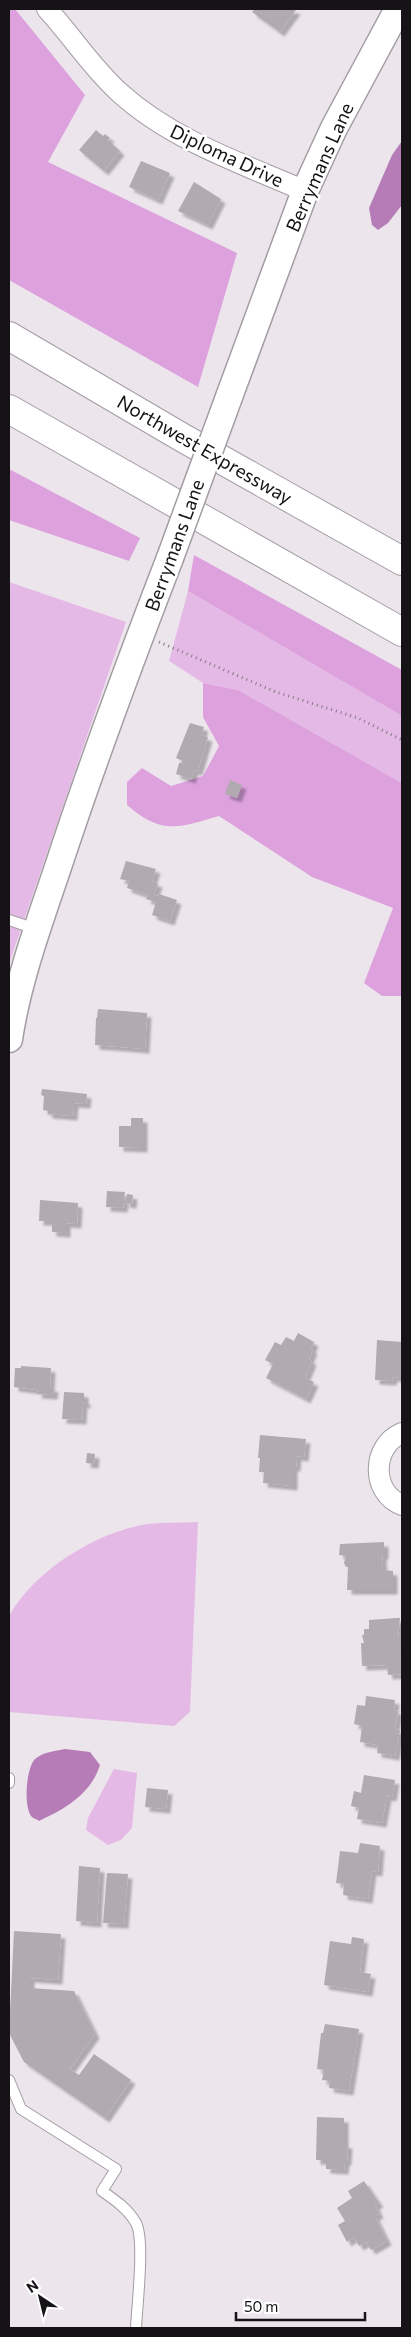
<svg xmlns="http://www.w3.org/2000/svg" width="411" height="2337" font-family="Commissioner,sans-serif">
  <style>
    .green { fill: #e5b9e6 }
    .forest { fill: #dda1de }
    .water { fill: #b57cb7 }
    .building { fill: #b1aab1; filter: url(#shadow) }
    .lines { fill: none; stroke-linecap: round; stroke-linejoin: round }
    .service-casing { stroke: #a39da3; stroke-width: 12 }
    .minor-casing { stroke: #a39da3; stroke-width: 22 }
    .tertiary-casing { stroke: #a39da3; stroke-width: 29 }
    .motorway-casing { stroke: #a39da3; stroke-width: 30 }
    .path { stroke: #817d81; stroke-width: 3; stroke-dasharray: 1 4; stroke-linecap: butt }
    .service { stroke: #fff; stroke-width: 10 }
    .minor { stroke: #fff; stroke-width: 20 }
    .tertiary { stroke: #fff; stroke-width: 26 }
    .motorway { stroke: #fff; stroke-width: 28 }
    .tertiary-bridge-casing { stroke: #a39da3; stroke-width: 29; stroke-linecap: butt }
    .tertiary-bridge { stroke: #fff; stroke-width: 26 }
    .labels { text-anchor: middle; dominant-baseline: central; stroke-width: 5; stroke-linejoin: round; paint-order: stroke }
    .street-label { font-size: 19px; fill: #151315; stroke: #fff }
  </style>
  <defs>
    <filter id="shadow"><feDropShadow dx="4.5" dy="4.5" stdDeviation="1" flood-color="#0004"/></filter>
  </defs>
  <rect width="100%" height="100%" fill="#ece6ec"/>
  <path class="green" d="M9,582L126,622L9,964Z
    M188,591L402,716V783L238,690L203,683L169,661Z
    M198,1522L190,1712L174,1726L9,1712V1616C35,1570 96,1532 148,1524C164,1522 182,1523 198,1522Z
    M114,1769L137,1773L132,1828L121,1840L108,1845L86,1830L88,1818Z"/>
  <path class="forest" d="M9,9H15L85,95L48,162L237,253L198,387L9,280Z
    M9,469L140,538L129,561L9,520Z
    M194,555L402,670V716L188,591Z
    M203,683L238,690L402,783V996H382L364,983L393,908L312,877L219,816C178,828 162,835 127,805V782L142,768L171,786L203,776L219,746L203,717Z"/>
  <path class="water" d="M402,141V205L388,223L378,230L372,225L369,208L392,155Z
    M65,1749L90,1752L100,1765C91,1794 65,1809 39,1821C37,1819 34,1819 32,1817C23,1808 26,1768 35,1759C43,1752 55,1751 65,1749Z"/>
  <path class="building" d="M255,9H294L296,10L280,32L252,12Z
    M96,130L103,136L105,134L110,138L108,140L120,151L104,171L79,150Z
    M141,161L170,173L158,200L129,187Z
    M194,182L221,199L208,225L178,211Z
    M190,723L204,727L201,735L208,737L198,771L194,770L191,779L176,774L179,763H182L183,761L176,758Z
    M230,780L242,785L237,798L225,794Z
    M126,861L156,869L152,881L158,883L154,895L158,896L159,894L177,900L170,921L152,915L156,902L146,899L148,895L127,888L129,881L120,879Z
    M98,1009L147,1013L145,1049L95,1045L96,1018H97Z
    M42,1089L87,1094L86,1104L74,1103L73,1116L48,1114V1111L43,1110L44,1096L41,1095Z
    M131,1118H143V1148L119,1147V1126H131Z
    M107,1191L125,1192L123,1208L106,1207Z
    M127,1194L133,1195L132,1204L125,1203Z
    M40,1200L78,1203L77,1224L66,1223V1233L52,1232V1221H39Z
    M298,1333L314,1342L311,1349L313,1350L309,1359L312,1361L305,1378L314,1382L306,1399L266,1378L273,1364L265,1360L275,1342L281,1345L286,1337L294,1341Z
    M377,1340L402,1342V1378L393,1377L392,1381L375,1380Z
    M21,1366L51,1368L50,1387L54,1388L53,1395L37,1394L38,1390L14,1387L15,1368H21Z
    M64,1392L84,1393V1400H86V1404L83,1403L82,1420L62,1419Z
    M260,1435L306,1439L304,1457L297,1456L296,1467H293V1486L263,1483L264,1472H259L260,1458H258Z
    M87,1453L95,1454L94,1464L86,1463Z
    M384,1542V1555H382L383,1570L393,1571V1590H347L348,1567H346L344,1563L346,1556L339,1555L340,1544Z
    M396,1618H400L398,1637H400V1649H402V1674L388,1675L387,1665L362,1666L361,1643H364L362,1635H364V1629H369V1620Z
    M366,1696L395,1700L394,1710L398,1711L395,1729L400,1730L395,1756L377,1753L378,1745L360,1742L362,1726L354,1724L357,1705L365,1706Z
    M364,1775L395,1780L392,1797L387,1796L382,1823L357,1819L359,1808L351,1806L354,1791L361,1793Z
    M147,1788L168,1790L166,1809L145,1807Z
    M360,1843L380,1846L378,1872L372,1871L368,1899L343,1895L344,1884L336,1883L340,1851L358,1853Z
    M79,1866L100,1868L97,1923L76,1921Z
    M107,1873L128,1874L124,1924L103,1923Z
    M14,1931L61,1934L58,1980L30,1978V1988L74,1991L95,2034L70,2069L79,2075L94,2054L131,2080L105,2118L24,2062L9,2033Z
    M352,1937L364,1939L360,1972L371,1974L368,1992L324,1985L330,1941L351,1944Z
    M325,2024L359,2029L349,2091L329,2088L330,2081L322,2080L324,2070L317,2069L321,2033H323Z
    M317,2117L344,2118V2144H348L347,2161H345L344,2170L326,2169V2160H316Z
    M364,2181L379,2203L375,2205L379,2214L375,2216L387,2241L371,2250L366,2242L359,2246L354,2237L347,2242L338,2225L345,2221L337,2208L352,2198L348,2191Z"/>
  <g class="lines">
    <g class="service-casing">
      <path id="service" d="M9,920L36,929
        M9,1783V1778
        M9,2080L21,2109L116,2169L102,2191C115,2200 128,2209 136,2223C145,2240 137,2306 136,2328"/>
    </g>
    <g class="minor-casing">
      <path id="minor" d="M47,9C72,36 92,68 120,93C172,140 241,163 305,191
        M402,1433C371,1446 371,1493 402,1505"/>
    </g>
    <g class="tertiary-casing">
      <path id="tertiary" d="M229,397L305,191L334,128L398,9
        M9,1039C18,979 40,921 59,864C93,761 131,659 170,558"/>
    </g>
    <g class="motorway-casing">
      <path id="motorway" d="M9,336L183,438L402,561
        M9,409L402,632"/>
    </g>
    <path class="path" d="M159,642L276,692L358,718L402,740"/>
    <use href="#service" class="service"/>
    <use href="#minor" class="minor"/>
    <use href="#tertiary" class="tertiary"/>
    <use href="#motorway" class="motorway"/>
    <g class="tertiary-bridge-casing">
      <path id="tertiary-bridge" d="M170,558L229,397"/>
    </g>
    <use href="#tertiary-bridge" class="tertiary-bridge"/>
  </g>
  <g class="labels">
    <g class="street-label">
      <text transform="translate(227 155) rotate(25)">Diploma Drive</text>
      <text transform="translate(319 167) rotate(-66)">Berrymans Lane</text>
      <text transform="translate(205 449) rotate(30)">Northwest Expressway</text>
      <text transform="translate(174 545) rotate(-70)">Berrymans Lane</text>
    </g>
  </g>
  <rect width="411" height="2337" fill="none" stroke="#151315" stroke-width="20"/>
  <g transform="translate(40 2297) rotate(325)" stroke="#ffffff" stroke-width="4" paint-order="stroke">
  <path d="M0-4L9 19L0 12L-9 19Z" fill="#151315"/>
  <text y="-8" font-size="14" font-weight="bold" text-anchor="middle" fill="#151315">N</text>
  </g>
  <path d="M236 2312v8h129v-8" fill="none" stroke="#151315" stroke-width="2.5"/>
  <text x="244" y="2312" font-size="15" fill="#151315" stroke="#ffffff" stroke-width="4" paint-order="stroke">50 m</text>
</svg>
